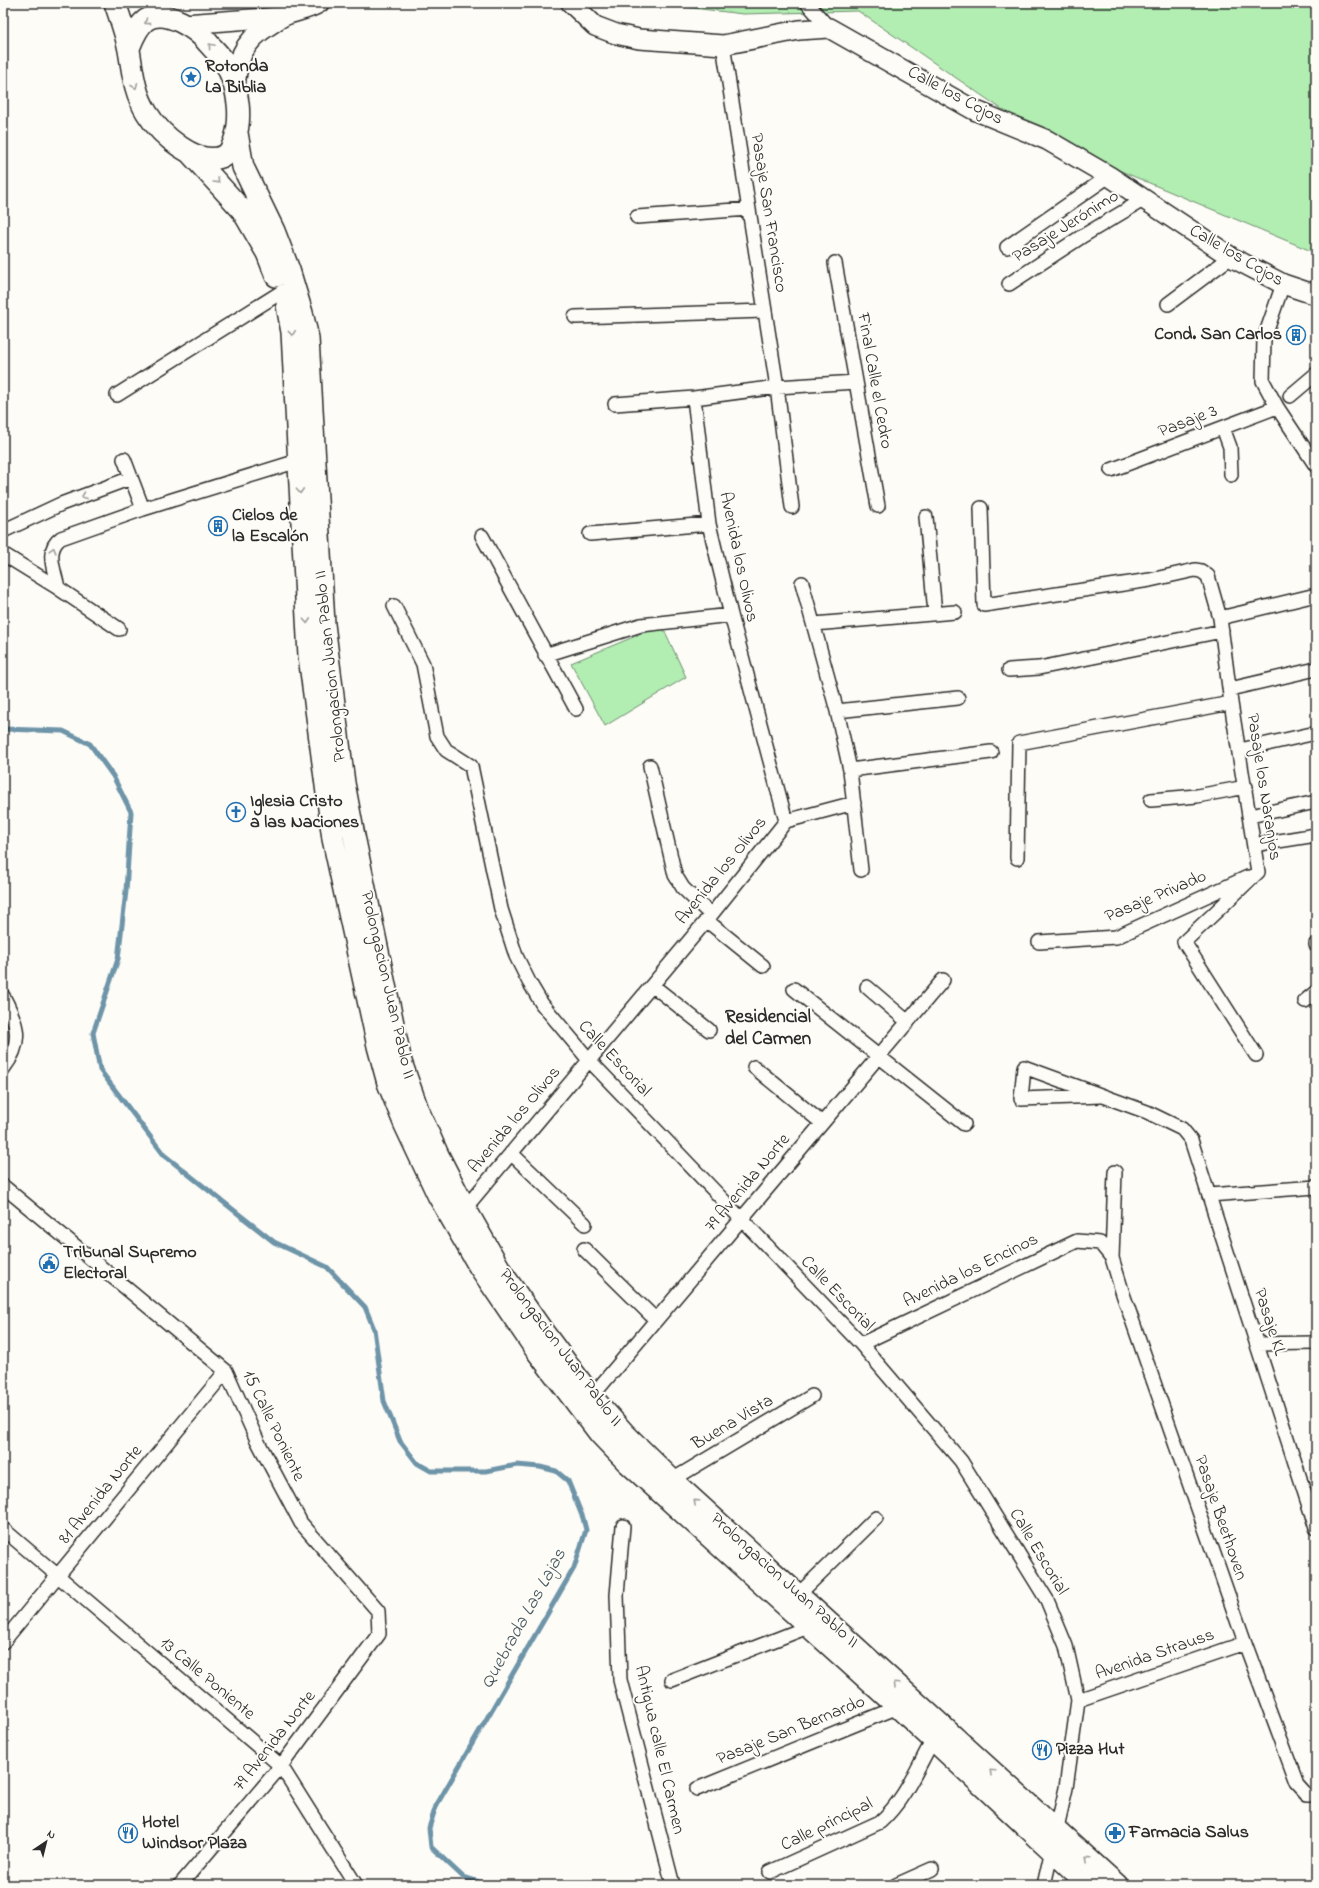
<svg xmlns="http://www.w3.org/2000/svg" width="1319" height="1888" font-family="'Indie Flower',sans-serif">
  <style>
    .green { fill: #b2edb2; stroke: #6e8c6e }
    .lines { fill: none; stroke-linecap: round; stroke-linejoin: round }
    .stream { stroke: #6e94a8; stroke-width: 5 }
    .street-casing { stroke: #2b2b2b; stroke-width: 16 }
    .secondary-casing { stroke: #2b2b2b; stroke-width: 22 }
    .primary-casing { stroke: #2b2b2b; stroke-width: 24 }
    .street { stroke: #fdfcf7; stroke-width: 13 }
    .secondary { stroke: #fdfcf7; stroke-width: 19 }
    .primary { stroke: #fdfcf7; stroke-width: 21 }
    .oneway { stroke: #9e9e9b }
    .labels { text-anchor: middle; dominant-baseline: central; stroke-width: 4; stroke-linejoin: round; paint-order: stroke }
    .poi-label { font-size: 18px; font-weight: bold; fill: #2b2b2b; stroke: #fdfcf7; text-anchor: start }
    .street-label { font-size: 18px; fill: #2b2b2b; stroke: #fdfcf7 }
    .neighbourhood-label { font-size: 19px; font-weight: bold; fill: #2b2b2b; stroke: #fdfcf7 }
    .water-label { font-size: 19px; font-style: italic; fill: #47575f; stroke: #fdfcf7 }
  </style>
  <rect width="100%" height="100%" fill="#fdfcf7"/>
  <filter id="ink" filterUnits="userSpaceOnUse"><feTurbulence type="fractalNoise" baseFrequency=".025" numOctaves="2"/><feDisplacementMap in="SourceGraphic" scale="8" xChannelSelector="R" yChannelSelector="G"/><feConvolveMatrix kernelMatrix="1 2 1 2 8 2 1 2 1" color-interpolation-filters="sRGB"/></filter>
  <g filter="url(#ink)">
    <path class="green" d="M651,3H1316V253L1047,140L858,11L743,14Z
      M662,625L686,677L605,726L571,663Z"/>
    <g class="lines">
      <path class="stream" d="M3,729L63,731L90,744L113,776L131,812L126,891L118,959L93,1033L100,1070L164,1155L274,1242L327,1267L365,1307L374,1329L384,1401L400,1441L417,1463L431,1471H486L517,1465L540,1467L556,1471L568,1481L583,1518L586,1530L574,1568L436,1806L429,1828L431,1847L463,1877L489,1885"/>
      <g class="street-casing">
        <path id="street" d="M807,3L829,28
          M723,45L777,387L792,507
          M637,217L749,209
          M1007,247L1109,176
          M835,263L878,506
          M1009,284L1081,237L1143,200
          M1283,284L1264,339L1263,381L1277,407L1316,466
          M1168,304L1231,257
          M575,317L765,311
          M117,395L283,291
          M1290,396L1316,374
          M694,398L709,524L731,615L786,821
          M615,404L694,398L777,387L856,382
          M1223,428L1230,447L1231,475
          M124,459L143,509
          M1111,470L1277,407
          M981,508L984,605L1150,580L1195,570L1201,571L1208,576L1220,618
          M926,517L935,613
          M3,531L61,504L131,478
          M590,534L709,524
          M482,536L576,709
          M3,554L58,588L119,629
          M802,583L837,711L850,770L861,870
          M58,588C55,571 44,550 61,538L143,509L298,461
          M394,606L423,664L437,736L446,750L471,766L501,909L516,956L529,982L542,1004L589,1060L861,1344L961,1461L1047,1600L1066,1646L1078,1700L1066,1788L1044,1885
          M814,624L955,612
          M545,655L641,625L731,615
          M1009,670L1039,668L1222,631
          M1230,689L1316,669
          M837,711L958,698
          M1240,750L1316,733
          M650,766L675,875L683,888L711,915
          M850,770L991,752
          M1151,800L1197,796L1246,787
          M1250,816L1316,802
          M786,821L854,803
          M1254,845L1316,835
          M1017,858L1019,743L1231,703
          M1258,872L1231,703L1220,618L1316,595
          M706,920L763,966
          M1039,942L1116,937L1248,877
          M1316,945V944
          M652,985L709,1030
          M867,987L908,1022
          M794,989L964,1124
          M3,996C18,1024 24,1042 3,1069
          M1305,1001L1316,992
          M1256,1055L1184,942L1258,872
          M754,1067L822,1123
          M1101,1096L1021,1099L1024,1067L1147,1112L1182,1129L1191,1140L1316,1528
          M511,1153L585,1224
          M3,1186L226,1371L257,1440L301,1523L378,1611L379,1634L281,1766L180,1885
          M1209,1195L1316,1187
          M461,1213L711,915L786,821
          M584,1249L656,1320
          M1112,1258L1115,1172
          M861,1344L1077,1241L1100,1243L1112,1258L1123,1294L1245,1643L1297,1783L1307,1794H1316
          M1257,1344L1316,1343
          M587,1402L943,980
          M672,1480L812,1396
          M623,1526L617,1595L620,1680L673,1885
          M3,1529L281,1766L356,1885
          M799,1594L876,1518
          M3,1642L226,1371
          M672,1680L808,1627
          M1078,1700L1245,1643
          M697,1789L898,1707
          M770,1872L880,1822C905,1800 917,1768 933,1740
          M896,1885L932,1869"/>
      </g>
      <g class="secondary-casing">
        <path id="secondary" d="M571,3L595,26L616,34L639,39L723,45L799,30L829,28L974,110L1047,140L1109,176L1231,257L1283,284L1316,295
          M185,24L279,17
          M235,89C237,60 242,43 268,26C273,23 278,19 284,16C295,11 308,10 319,3"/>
      </g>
      <g class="primary-casing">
        <path id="primary" d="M115,3C120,18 126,34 129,50C133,73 134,92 147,113C160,134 197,168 224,156C229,154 232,147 234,142C243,117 238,89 227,66C223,58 215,51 209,44C198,30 166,7 146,20C137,27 133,38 129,48
          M237,133L243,167L274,231L289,270L302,313L308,338L324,624L344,783L354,836L401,1062L418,1110L438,1155L465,1208L502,1273L544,1333L591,1396L624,1433L675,1483L1117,1885
          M190,153L242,210L267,253L276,276
          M287,305L292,332L309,656L333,839L378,1046L388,1083L405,1125L438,1195L479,1266L536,1350L600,1434L626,1461L898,1707L1089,1885"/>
      </g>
      <use href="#street" class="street"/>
      <use href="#secondary" class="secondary"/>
      <use href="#primary" class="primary"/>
    </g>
    <defs><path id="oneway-chevron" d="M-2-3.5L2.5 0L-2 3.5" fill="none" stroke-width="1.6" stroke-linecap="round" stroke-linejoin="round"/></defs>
    <g class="oneway">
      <use href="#oneway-chevron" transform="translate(147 22) rotate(144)"/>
      <use href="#oneway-chevron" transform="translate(211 46) rotate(-130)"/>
      <use href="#oneway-chevron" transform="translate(135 86) rotate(68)"/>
      <use href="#oneway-chevron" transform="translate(217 181) rotate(46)"/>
      <use href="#oneway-chevron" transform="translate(292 333) rotate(84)"/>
      <use href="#oneway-chevron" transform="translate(300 491) rotate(87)"/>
      <use href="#oneway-chevron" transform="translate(84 496) rotate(159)"/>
      <use href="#oneway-chevron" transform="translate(53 550) rotate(-74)"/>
      <use href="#oneway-chevron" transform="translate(307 621) rotate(87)"/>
      <use href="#oneway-chevron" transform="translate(696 1502) rotate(-138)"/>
      <use href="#oneway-chevron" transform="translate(896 1684) rotate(-137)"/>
      <use href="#oneway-chevron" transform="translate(992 1772) rotate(-137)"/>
      <use href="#oneway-chevron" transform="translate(1088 1859) rotate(-138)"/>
    </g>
  </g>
  <defs>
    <g id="sight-ring" transform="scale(1)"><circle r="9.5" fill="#fdfcf7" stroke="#1f6fb2" stroke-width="1.5"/><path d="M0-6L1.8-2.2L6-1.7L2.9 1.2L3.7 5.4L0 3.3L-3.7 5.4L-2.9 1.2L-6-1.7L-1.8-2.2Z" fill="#1f6fb2"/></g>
    <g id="building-ring" transform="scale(1)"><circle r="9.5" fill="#fdfcf7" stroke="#1f6fb2" stroke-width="1.5"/><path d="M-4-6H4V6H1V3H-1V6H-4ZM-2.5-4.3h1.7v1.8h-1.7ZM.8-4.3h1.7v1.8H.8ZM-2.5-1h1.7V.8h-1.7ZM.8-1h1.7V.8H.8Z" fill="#1f6fb2"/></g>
    <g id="church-ring" transform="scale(1)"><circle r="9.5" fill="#fdfcf7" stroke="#1f6fb2" stroke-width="1.5"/><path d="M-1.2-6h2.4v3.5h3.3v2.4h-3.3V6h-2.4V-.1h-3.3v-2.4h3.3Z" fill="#1f6fb2"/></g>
    <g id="civic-ring" transform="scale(1)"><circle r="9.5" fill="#fdfcf7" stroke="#1f6fb2" stroke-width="1.5"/><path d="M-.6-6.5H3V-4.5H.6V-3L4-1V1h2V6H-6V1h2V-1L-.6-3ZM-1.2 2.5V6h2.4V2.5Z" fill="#1f6fb2"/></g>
    <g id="restaurant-ring" transform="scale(1)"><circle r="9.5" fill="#fdfcf7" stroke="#1f6fb2" stroke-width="1.5"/><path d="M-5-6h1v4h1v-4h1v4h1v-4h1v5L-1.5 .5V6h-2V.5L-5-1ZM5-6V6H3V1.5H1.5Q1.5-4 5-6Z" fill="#1f6fb2"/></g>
    <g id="pharmacy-ring" transform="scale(1)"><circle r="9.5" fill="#fdfcf7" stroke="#1f6fb2" stroke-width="1.5"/><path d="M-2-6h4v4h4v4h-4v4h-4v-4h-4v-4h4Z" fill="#1f6fb2"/></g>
  </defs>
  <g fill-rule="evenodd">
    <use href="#sight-ring" x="191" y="77"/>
    <use href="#building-ring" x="1296" y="335"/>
    <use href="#building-ring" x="218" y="526"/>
    <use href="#church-ring" x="236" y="812"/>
    <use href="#civic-ring" x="49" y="1263"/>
    <use href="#restaurant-ring" x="1042" y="1750"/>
    <use href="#restaurant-ring" x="128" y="1833"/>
    <use href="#pharmacy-ring" x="1115" y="1833"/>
  </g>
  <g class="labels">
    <g class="poi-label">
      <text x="205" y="67">Rotonda<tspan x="205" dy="21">La Biblia</tspan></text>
      <text x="1282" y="335" text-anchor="end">Cond. San Carlos</text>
      <text x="232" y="516">Cielos de<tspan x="232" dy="21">la Escalón</tspan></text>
      <text x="250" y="802">Iglesia Cristo<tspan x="250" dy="21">a las Naciones</tspan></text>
      <text x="63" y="1253">Tribunal Supremo<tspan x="63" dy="21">Electoral</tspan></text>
      <text x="1056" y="1750">Pizza Hut</text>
      <text x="142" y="1823">Hotel<tspan x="142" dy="21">Windsor Plaza</tspan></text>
      <text x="1129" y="1833">Farmacia Salus</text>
    </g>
    <g class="street-label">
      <text transform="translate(955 96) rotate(28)">Calle los Cojos</text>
      <text transform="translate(768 213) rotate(81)">Pasaje San Francisco</text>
      <text transform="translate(1066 227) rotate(-32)">Pasaje Jerónimo</text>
      <text transform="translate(1236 256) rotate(30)">Calle los Cojos</text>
      <text transform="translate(874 381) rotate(80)">Final Calle el Cedro</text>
      <text transform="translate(1188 422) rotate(-21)">Pasaje 3</text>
      <text transform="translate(738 557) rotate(78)">Avenida los Olivos</text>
      <text transform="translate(331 666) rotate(-96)">Prolongacion Juan Pablo II</text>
      <text transform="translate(1263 787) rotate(81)">Pasaje los Naranjos</text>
      <text transform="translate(722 871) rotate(-51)">Avenida los Olivos</text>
      <text transform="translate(1156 897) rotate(-23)">Pasaje Privado</text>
      <text transform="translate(387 985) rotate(77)">Prolongacion Juan Pablo II</text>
      <text transform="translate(614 1059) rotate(47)">Calle Escorial</text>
      <text transform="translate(515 1120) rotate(-50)">Avenida los Olivos</text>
      <text transform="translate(748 1183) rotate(-50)">79 Avenida Norte</text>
      <text transform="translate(971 1271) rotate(-26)">Avenida los Encinos</text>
      <text transform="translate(837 1294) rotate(46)">Calle Escorial</text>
      <text transform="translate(1269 1322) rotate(72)">Pasaje KL</text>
      <text transform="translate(560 1348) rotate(53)">Prolongacion Juan Pablo II</text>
      <text transform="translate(733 1423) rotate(-31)">Buena Vista</text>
      <text transform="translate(273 1426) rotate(64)">15 Calle Poniente</text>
      <text transform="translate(101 1495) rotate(-51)">81 Avenida Norte</text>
      <text transform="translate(1220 1518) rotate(71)">Pasaje Beethoven</text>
      <text transform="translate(1038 1552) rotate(59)">Calle Escorial</text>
      <text transform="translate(784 1581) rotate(42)">Prolongacion Juan Pablo II</text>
      <text transform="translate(1155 1655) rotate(-19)">Avenida Strauss</text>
      <text transform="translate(207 1679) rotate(40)">13 Calle Poniente</text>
      <text transform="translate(791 1731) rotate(-22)">Pasaje San Bernardo</text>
      <text transform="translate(275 1741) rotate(-52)">79 Avenida Norte</text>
      <text transform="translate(659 1750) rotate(77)">Antigua calle El Carmen</text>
      <text transform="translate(827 1825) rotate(-26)">Calle principal</text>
    </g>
    <g class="neighbourhood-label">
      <text x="768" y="1017">Residencial<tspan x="768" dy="22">del Carmen</tspan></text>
    </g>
    <g class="water-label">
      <text transform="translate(524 1619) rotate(-61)">Quebrada Las Lajas</text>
    </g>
  </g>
  <rect width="1319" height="1888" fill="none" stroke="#fdfcf7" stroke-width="16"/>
  <rect x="8" y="8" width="1303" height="1872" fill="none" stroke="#2b2b2b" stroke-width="1.5" filter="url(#ink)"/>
  <g transform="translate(46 1842) rotate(35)" stroke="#fdfcf7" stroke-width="3" paint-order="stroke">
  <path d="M0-3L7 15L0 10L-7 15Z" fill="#2b2b2b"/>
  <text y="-6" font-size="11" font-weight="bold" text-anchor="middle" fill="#2b2b2b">N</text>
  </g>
</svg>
